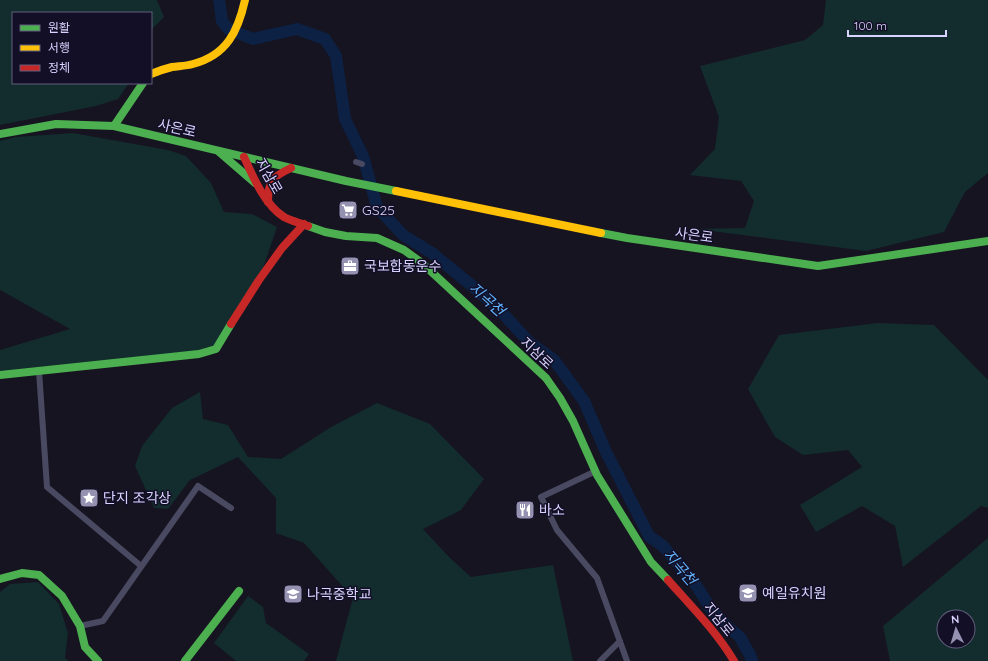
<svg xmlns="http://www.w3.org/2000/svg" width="988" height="661" font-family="Quicksand,'Noto Sans KR',sans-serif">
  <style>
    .green { fill: #132c2d; fill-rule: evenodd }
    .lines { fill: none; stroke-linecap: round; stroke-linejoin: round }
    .river { stroke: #0d2144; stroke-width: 12 }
    .street { stroke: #4a4962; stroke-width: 6 }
    .fast { stroke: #4caf50; stroke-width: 8 }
    .slow { stroke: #ffc107; stroke-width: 8 }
    .jam { stroke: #c62828; stroke-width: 8 }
    .labels { text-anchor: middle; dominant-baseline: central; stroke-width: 3; stroke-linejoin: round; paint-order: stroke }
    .street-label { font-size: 14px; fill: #d9d4ff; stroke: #130f26 }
    .poi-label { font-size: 14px; fill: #d9d4ff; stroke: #130f26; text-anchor: start }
    .water-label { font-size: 15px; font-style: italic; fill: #62b6ff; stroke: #130f26 }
  </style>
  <rect width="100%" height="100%" fill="#161421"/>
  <path class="green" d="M0,0H157L164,17L151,30V13H13V83H129L118,99L96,106L0,125Z
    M826,0H988V173L965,192L944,232L866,251L696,229L745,228L754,201L741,181L690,175L715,149L719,117L700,66L805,40L823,25Z
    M73,133L168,150L186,156L211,183L224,212L252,214L277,227L259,280L216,349L0,375V350L70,329L0,290V141L16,137Z
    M878,323L934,325L988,380V508L981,506L903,567L895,526L862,506L816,532L800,505L862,467L848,450L803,455L775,437L748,389L779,335Z
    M200,392L203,419L228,425L248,457L281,459L331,427L377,403L430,424L484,479L461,510L423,529L449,557L471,577L553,565L573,661H336L353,598L304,543L276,533V498L238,457L190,480L168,509L154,508L135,466L142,446L172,408Z
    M988,538V661H890L883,626ZM944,617H968V641H944Z
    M38,582L59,604L68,633L65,658L69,661H0V592L10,584Z
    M248,596L263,607L266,623L309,654L304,661H236L214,643Z"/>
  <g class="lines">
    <path class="river" d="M219,0L222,21L228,29L253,39L297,29L325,39L336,56L345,119L363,156L377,207L403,235L432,253L471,285L499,309L529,342L554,360L584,401L606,452L649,536L663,546L696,585L711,609L728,627L740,637L750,655L752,661"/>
    <path class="street" d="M356,162L362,164
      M39,371L47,487L141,566
      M596,471L541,497L557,530L597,578L627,661
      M80,626L103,621L198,486L231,508
      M600,661L620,641"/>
    <path class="fast" d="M114,126L143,83
      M0,134L56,124L114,126L346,181L396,191
      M218,151L255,183
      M308,226L325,232L346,236L377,238L404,250L422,263L546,378L560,398L573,421L597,475L651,562L668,580
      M601,233L627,238L818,266L988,241
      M0,375L199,354L216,349L231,324
      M0,579L22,573L39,575L62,596L80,626L85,647L98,661
      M185,661L239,591"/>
    <path class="slow" d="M151,74C158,71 164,69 172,67C179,66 186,66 193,64C227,55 238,31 245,0
      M396,191L601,233"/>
    <path class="jam" d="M244,157C253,177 265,205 284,217C291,221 301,223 308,226
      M268,202C268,181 272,177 291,168
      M231,324L259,280L282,248L304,224
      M668,580C691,606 716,631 734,661"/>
  </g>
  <defs>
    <g id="supermarket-square" transform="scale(1)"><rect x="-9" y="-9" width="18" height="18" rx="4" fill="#9591b1" stroke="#130f26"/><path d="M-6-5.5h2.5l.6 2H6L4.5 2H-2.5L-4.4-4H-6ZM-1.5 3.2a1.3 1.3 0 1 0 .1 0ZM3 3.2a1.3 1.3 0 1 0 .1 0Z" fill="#fff"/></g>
    <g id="office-square" transform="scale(1)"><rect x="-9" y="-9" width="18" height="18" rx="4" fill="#9591b1" stroke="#130f26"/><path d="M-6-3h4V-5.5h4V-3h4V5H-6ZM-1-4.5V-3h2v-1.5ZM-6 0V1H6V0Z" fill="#fff"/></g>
    <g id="sight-square" transform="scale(1)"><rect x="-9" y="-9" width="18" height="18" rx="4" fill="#9591b1" stroke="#130f26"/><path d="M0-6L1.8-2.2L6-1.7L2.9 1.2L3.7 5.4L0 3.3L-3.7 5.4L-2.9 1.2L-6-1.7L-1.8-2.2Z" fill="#fff"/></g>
    <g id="restaurant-square" transform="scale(1)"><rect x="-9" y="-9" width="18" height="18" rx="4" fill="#9591b1" stroke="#130f26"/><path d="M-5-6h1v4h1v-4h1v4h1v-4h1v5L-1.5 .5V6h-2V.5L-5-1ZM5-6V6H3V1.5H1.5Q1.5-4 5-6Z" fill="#fff"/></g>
    <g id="school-square" transform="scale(1)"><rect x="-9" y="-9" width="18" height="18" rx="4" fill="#9591b1" stroke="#130f26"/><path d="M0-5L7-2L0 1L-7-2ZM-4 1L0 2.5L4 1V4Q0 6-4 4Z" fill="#fff"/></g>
  </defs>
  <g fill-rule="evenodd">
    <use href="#supermarket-square" x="348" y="210"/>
    <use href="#office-square" x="350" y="266"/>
    <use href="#sight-square" x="89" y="498"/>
    <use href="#restaurant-square" x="525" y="510"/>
    <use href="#school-square" x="748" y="593"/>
    <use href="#school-square" x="293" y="594"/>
  </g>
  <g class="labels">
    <g class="street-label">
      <text transform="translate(177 128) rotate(13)">사은로</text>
      <text transform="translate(269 176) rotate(60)">지삼로</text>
      <text transform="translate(694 235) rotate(8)">사은로</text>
      <text transform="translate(537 353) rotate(43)">지삼로</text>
      <text transform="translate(719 619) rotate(51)">지삼로</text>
    </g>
    <g class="poi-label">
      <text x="362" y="210">GS25</text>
      <text x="364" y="266">국보합동운수</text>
      <text x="103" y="498">단지 조각상</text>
      <text x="539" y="510">바소</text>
      <text x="762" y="593">예일유치원</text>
      <text x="307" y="594">나곡중학교</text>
    </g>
    <g class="water-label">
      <text transform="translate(487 299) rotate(42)">지곡천</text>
      <text transform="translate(680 567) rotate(50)">지곡천</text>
    </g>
  </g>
  <rect x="12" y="12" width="140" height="72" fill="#130f26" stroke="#625e7d"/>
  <rect x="20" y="25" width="20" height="6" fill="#4caf50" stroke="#625e7d"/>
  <text x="48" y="32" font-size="12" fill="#d9d4ff">원활</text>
  <rect x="20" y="45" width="20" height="6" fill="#ffc107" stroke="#625e7d"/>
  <text x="48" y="52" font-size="12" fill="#d9d4ff">서행</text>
  <rect x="20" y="65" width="20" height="6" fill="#c62828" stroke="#625e7d"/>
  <text x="48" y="72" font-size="12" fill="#d9d4ff">정체</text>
  <g transform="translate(956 629) rotate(355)"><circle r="19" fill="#130f26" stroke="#625e7d"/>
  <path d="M0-3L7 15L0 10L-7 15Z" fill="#9591b1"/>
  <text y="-6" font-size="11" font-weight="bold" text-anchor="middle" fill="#d9d4ff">N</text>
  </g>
  <path d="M848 30v6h98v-6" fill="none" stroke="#d9d4ff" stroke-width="2"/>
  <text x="854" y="30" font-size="12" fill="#d9d4ff" stroke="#130f26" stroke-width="3" paint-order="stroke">100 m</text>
</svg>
